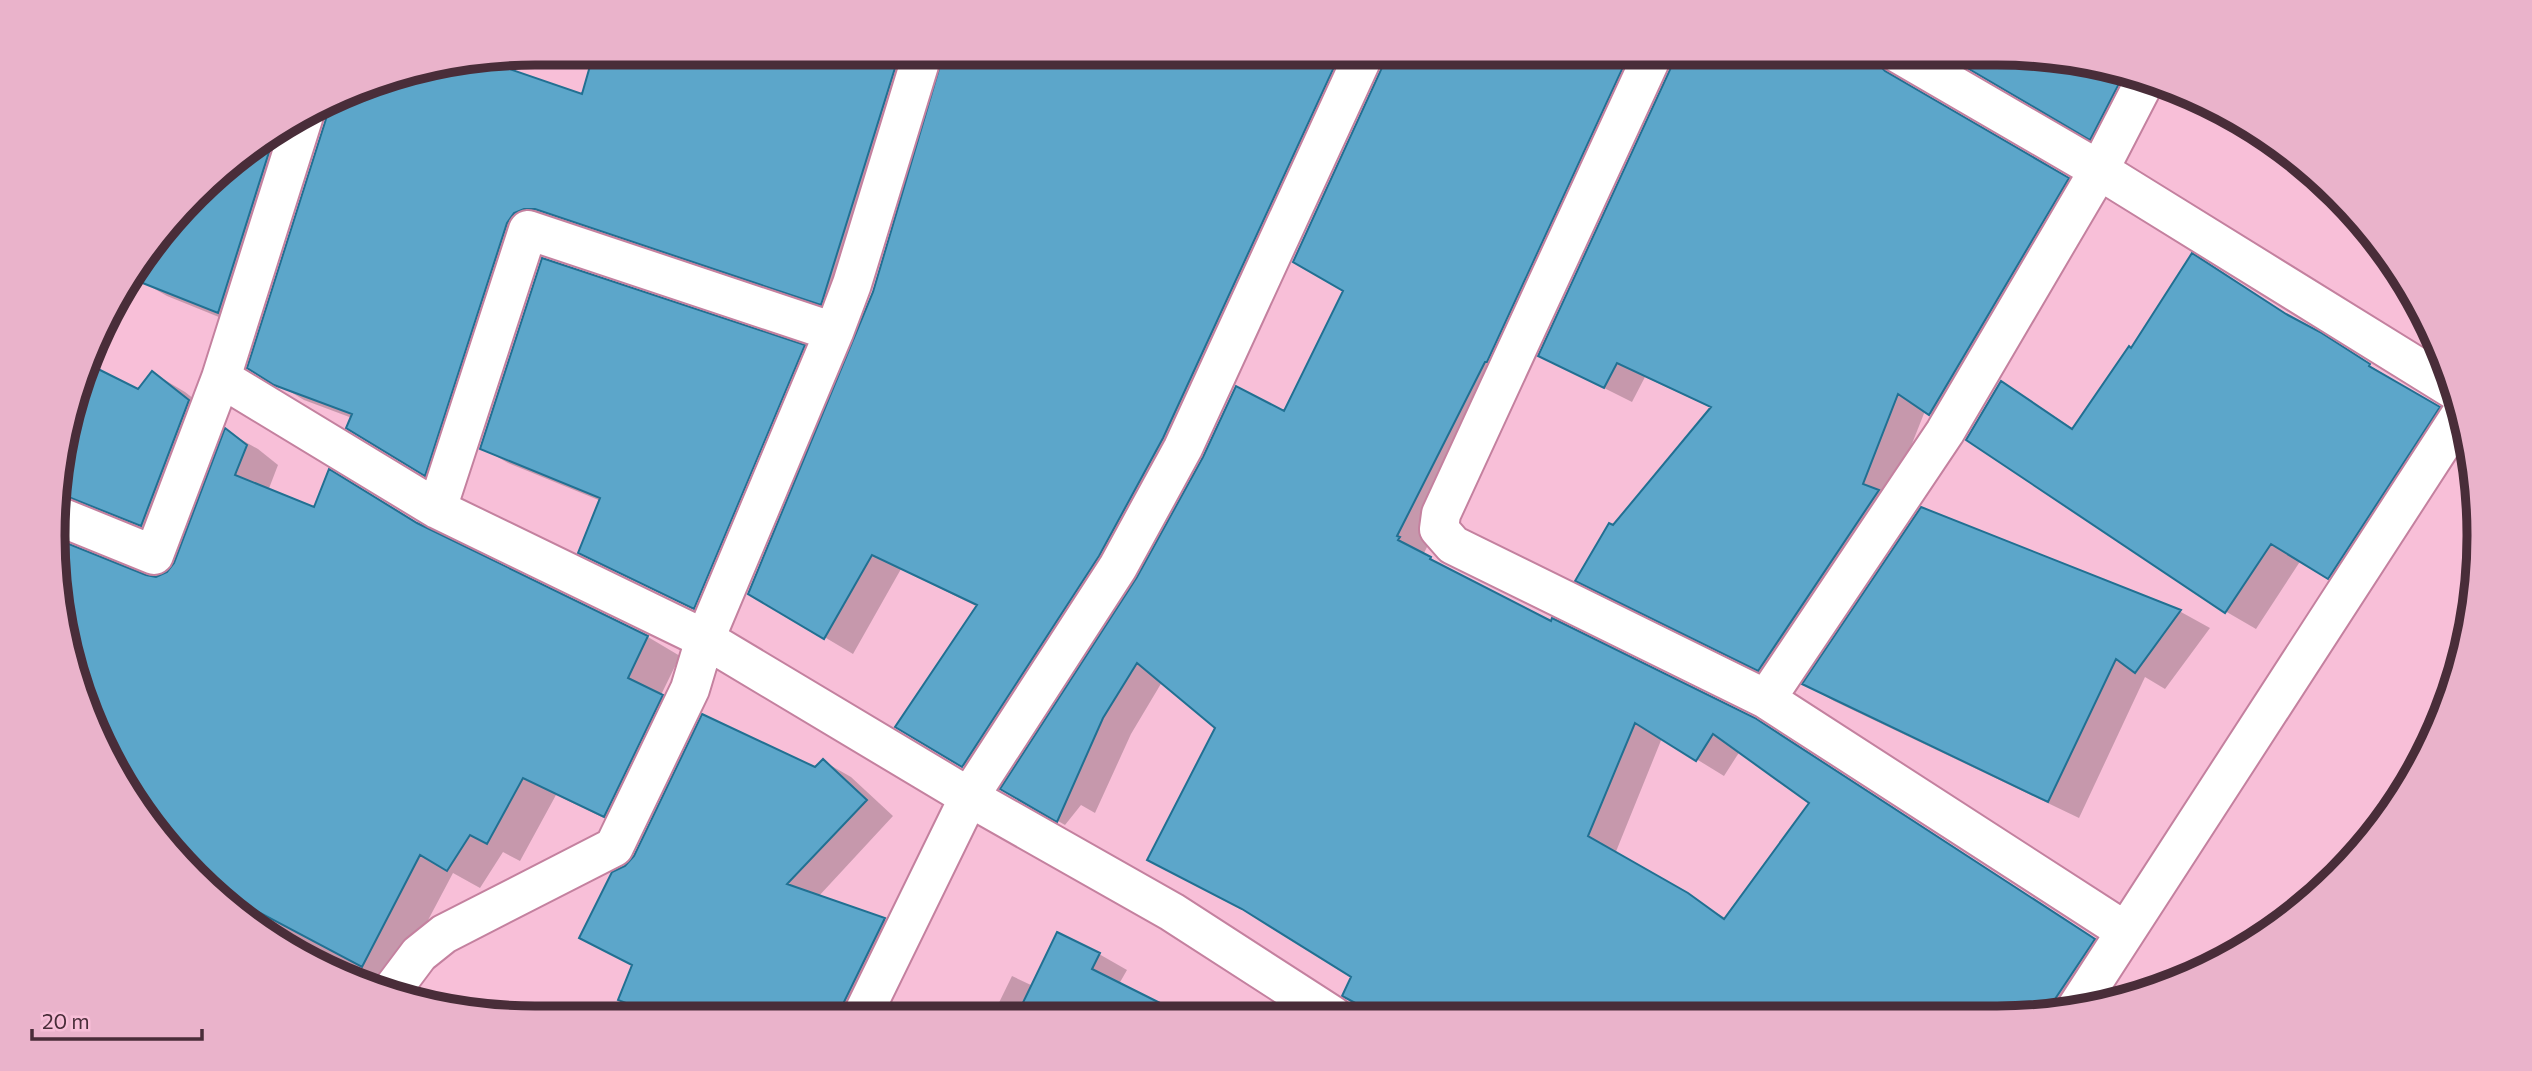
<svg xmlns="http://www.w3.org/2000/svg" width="2532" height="1071" font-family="Commissioner,sans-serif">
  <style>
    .shadow { fill: #0003; fill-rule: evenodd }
    .building { fill: #5ca6ca; stroke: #217092; stroke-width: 2; fill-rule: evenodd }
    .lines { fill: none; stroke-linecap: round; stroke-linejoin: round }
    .minor-casing { stroke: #c4819f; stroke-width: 42 }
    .minor { stroke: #fff; stroke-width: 38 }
    .rim { fill: none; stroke: #492d39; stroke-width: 9 }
  </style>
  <rect width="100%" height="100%" fill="#f8bfd8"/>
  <path class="shadow" d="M596,52H935L849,319L542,229L453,490L348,427L352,418L304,400L249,367L328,119V106L319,111L246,328L167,296L139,280L217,172L294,117L380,78L482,61L583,96Z
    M946,52H1378L991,782L898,727L978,607L901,569L853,654L750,593L875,291Z
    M1388,52H1667L1513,376L1424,553L1425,556L1552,623L1754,720L2122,956L2060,1014L1356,1016L1354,1006L1344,995L1353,976L1218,728L1162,682L1131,734L1095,813L1081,805L1065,825L1002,789L1285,413L1346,291ZM1662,738L1724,776L1740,751L1811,803L1727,919L1615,854Z
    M1677,52H1909L1901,68L1904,80L1912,89L2096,195L1958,430L1925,411L1890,499L1787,685L1605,596L1577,580L1614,527L1712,408L1645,377L1632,402L1540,356L1676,61Z
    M1944,52H1996L2151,78L2118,154Z
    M2168,85L2238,117L2260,133L2257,140L2192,110L2164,94Z
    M2304,326L2465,423L2359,595L2301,560L2256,629L2225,611L2001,383L2074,429Z
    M804,347L830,362L720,623L695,611L805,349H801L692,609L581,552L601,501L508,463L482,448Z
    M85,364L139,391L153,373L185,392L221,420L174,543L68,538L72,547L145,577L157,578L168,574L176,564L226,431L258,449L278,465L268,491L315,510L426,530L648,637L680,656L661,695L694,715L637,834L556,795L520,861L503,852L480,888L453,873L389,994L381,993L241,918L173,854L117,777L62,629L57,472L78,381Z
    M1922,509L2181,612L2210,628L2165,689L2145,677L2079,818L1834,701L1805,684Z
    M823,761L851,777L893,816L818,897L885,920L912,936L872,1018H655L621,999Z
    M1099,954L1127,970L1119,984L1181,1017H992L1012,976L1033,986Z"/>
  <path class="building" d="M594,52H900L821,305L535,209H524L514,213L507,223L425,476L346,428L352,414L274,385L247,368L326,119L324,103L380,78L486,61L582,94Z
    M944,52H1341L1163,438L1099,556L962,767L895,727L977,605L872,555L824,639L748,594L873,292Z
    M1386,52H1630L1487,362H1485L1397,536L1400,537L1398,540L1431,557L1430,559L1551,621L1552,618L1755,718L2095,939L2045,1014L1380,1016L1342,996L1351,977L1242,909L1147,860L1215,728L1137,663L1103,718L1057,822L1000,789L1137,577L1203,457L1236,386L1284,411L1343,291L1293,262L1385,61ZM1635,723L1696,761L1713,734L1809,803L1724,919L1688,893L1588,836Z
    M1675,52H1874L1877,63L1885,71L2069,178L1929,415L1898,394L1863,484L1879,490L1758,671L1575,581L1609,523L1613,525L1711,407L1617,363L1604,388L1538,356L1674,61Z
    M1940,52H1997L2124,74L2090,140Z
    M276,130L218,313L130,278L217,172Z
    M2192,253L2286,314L2320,332L2370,364L2369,366L2440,407L2328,579L2271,544L2225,613L1966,440L2001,381L2072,429L2129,346L2131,348Z
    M542,258L805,345L694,609L578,553L600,498L480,449Z
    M86,363L138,389L152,371L189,400L141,526L66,496L57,495V472L78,381Z
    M225,428L247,445L235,475L314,507L329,469L417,523L648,636L628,678L663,695L604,817L523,778L487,844L470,835L447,871L420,855L362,967L238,901L234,911L173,854L117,777L62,629L59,540L146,575L156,577L167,572L174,563Z
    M1921,507L2181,610L2135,673L2116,659L2048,802L1802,684Z
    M702,714L815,767L823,759L867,800L787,884L885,918L841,1008L839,1018H665L618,1000L632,965L579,938L612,872L625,866L634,856Z
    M1057,932L1100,953L1092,969L1188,1017H1016Z"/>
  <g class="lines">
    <g class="minor-casing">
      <path id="minor" d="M1654,52L1441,514L1439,529L1453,545L1766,699L2125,931
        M1896,52L2099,170L2456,391
        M221,378L437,509L705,639L969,797L1172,912L1333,1016
        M437,509L528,230L834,332
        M58,516L154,555L221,378L305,112
        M1766,699L1945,432L2099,170L2147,77
        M389,994L419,954L444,934L614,847L690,689L705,639L834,332L852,284L923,52
        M2075,1010L2463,411
        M861,1018L969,797L1118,567L1183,448L1365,52"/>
    </g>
    <use href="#minor" class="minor"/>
  </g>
  <path d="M0 0H2532V1071H0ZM535 65H1997A470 470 0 0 1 2467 535V536A470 470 0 0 1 1997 1006H535A470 470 0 0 1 65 536V535A470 470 0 0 1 535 65Z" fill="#eab3cb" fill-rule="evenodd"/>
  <path class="rim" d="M535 65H1997A470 470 0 0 1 2467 535V536A470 470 0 0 1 1997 1006H535A470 470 0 0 1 65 536V535A470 470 0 0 1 535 65Z"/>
  <path d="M32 1029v10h170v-10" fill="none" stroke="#492d39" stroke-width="3.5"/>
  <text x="42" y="1029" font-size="21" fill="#492d39" stroke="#f8bfd8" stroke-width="5" paint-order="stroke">20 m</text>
</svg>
